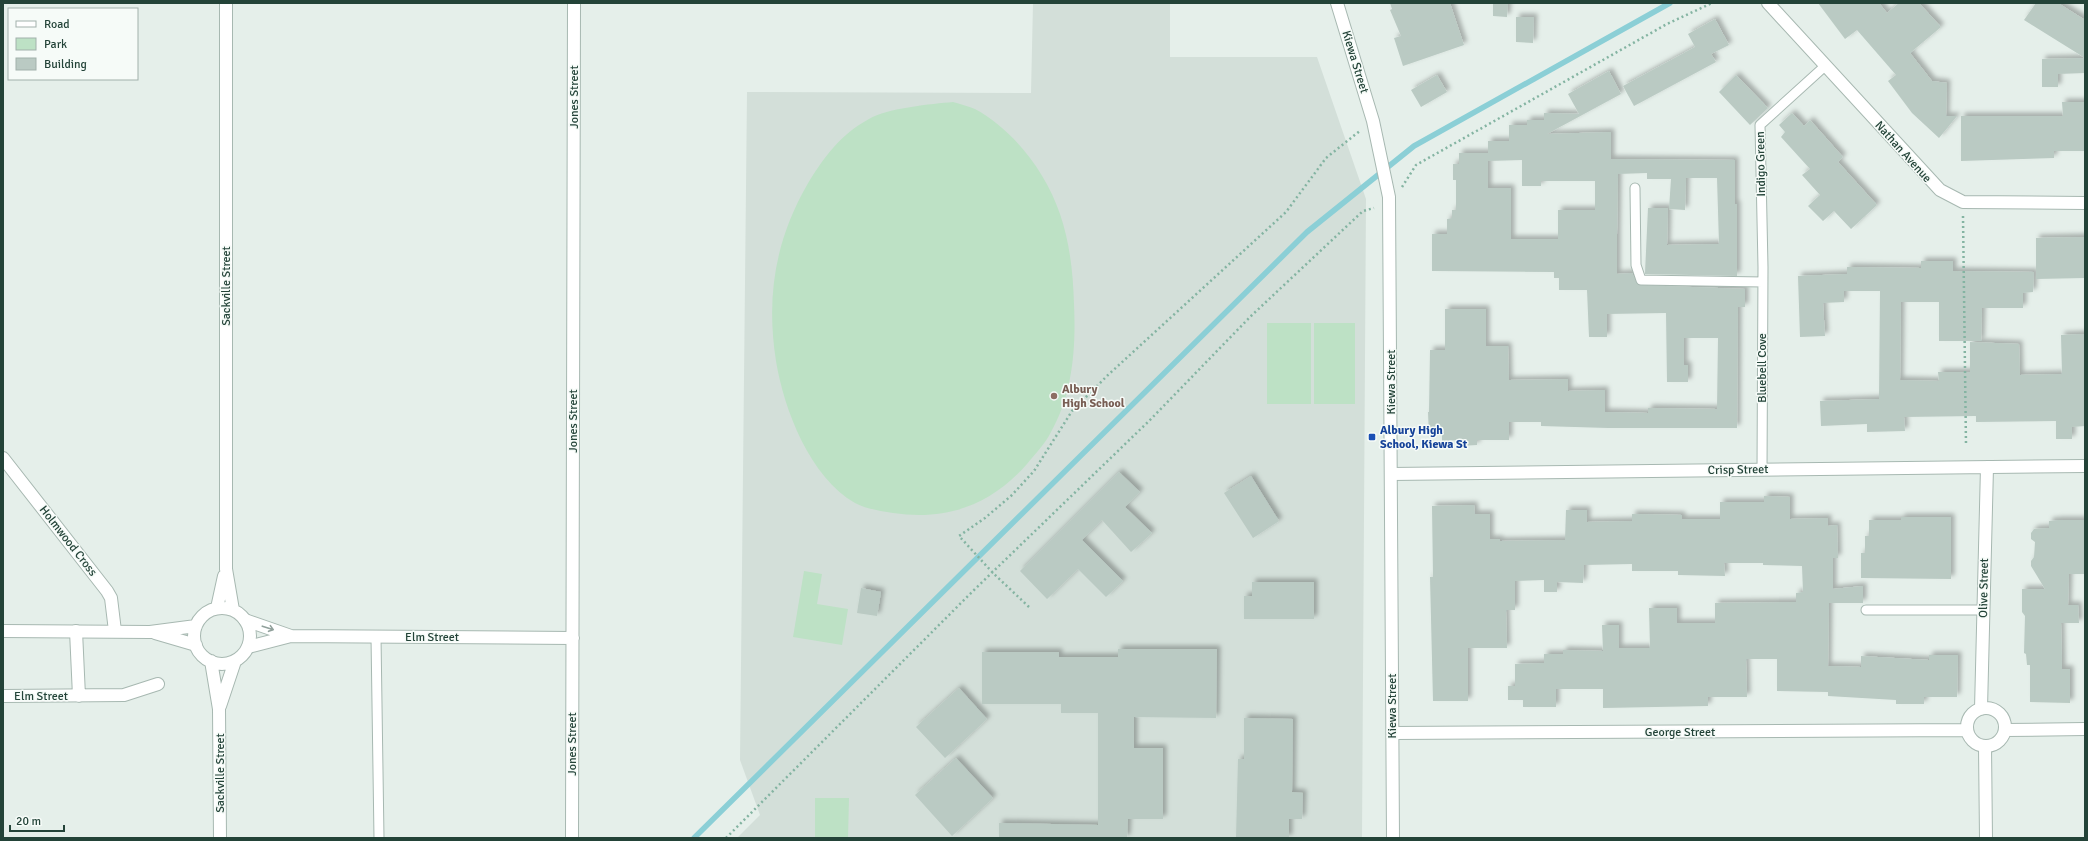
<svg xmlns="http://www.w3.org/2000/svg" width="2088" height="841" font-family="Signika,sans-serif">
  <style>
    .built { fill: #d3dfd9 }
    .green { fill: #bde1c5 }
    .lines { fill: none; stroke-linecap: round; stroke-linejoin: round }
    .stream { stroke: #8bcfd6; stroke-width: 5.5 }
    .building { fill: #bacac3; filter: url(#shadow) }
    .service-casing { stroke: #a7b8b1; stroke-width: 11 }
    .minor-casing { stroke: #a7b8b1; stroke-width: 14 }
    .tertiary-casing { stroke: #a7b8b1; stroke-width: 14 }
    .path { stroke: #84b4a2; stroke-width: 2.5; stroke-dasharray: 2 3; stroke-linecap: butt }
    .service { stroke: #fff; stroke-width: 9 }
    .minor { stroke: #fff; stroke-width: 12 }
    .tertiary { stroke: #fff; stroke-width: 12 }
    .oneway { stroke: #91a19c }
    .education-dot { fill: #8d6e63; stroke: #f6fbf8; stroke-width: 1.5 }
    .transit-dot { fill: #1a4fb4; stroke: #f6fbf8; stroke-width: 1.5 }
    .labels { text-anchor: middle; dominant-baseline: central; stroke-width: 3; stroke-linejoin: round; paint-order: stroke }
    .street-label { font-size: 12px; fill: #234338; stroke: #f6fbf8 }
    .education-label { font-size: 12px; font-weight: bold; fill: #785e54; stroke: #f6fbf8; text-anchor: start }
    .transit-label { font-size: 12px; font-weight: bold; fill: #164399; stroke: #f6fbf8; text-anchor: start }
  </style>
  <defs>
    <filter id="shadow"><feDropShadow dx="3.5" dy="-3.5" stdDeviation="2" flood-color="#0004"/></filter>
  </defs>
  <rect width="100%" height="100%" fill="#e5efea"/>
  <path class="built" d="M1033,3H1170V57H1317L1366,199L1362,838H737L760,815L740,760L747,92L1031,93Z"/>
  <path class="green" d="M953,102C960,104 968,106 975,109C1014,130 1046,173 1060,214C1070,244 1073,272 1074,304C1076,347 1073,393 1051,432C1045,444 1035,454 1027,464C991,505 947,521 893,513C881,511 866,509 855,503C810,477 784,410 776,361C766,297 775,241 807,185C823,158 841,134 869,119C887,108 932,104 953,102Z
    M1267,323H1311V404H1267Z
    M1314,323H1355V404H1314Z
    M804,571L822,574L817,604L848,609L842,645L793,637Z
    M815,798H849L848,838H815Z"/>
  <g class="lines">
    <path class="stream" d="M694,838L1307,232L1414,146L1670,3"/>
  </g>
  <path class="building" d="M1390,3H1450L1464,45L1403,66L1394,38L1401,36L1390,10L1392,9Z
    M1493,3H1508L1507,17L1493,16Z
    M1818,3H1879L1887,13L1899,3H1919L1941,27L1910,53L1932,81L1947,83L1946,116H1957L1939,138L1912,113L1888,81L1896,75L1857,30L1845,39Z
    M2036,3H2058L2085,20V73L2058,74V87H2042V59L2085,58L2024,20Z
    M1516,17H1534L1533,43L1516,42Z
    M1715,19L1729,45L1711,54L1716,62L1634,106L1623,86L1695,47L1688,34Z
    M1609,71L1621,94L1547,134L1611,132V159L1735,160V204H1737V276L1645,274V273L1648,208H1668L1667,245L1719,244L1717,178H1686L1685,210L1669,209L1671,179H1647V173L1618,174L1617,234V274L1632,273L1638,285L1745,289V307H1738L1737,428H1608L1541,426V422H1509V440H1477V445L1459,446L1458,440L1442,441V435L1429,436L1428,412H1429L1430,350H1445V309H1486V346H1508L1509,380L1568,379V391L1605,390V412L1648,413V408L1717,409L1718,338H1684V365H1688V382H1667L1666,313L1607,314V337H1589L1587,290H1559V278H1554V272L1432,271V234H1447V219L1452,218V210H1456V180H1453V164H1459V153H1488V188H1511V239H1558V210H1595V181H1541V186H1522V160L1488,161V141H1509V125H1527V120H1544V113L1579,114L1568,94Z
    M1437,75L1447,92L1421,107L1411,90Z
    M1736,75L1768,108L1750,125L1719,92Z
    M2062,102H2085V151H2054V158L1961,161V116H2063Z
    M1792,113L1804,126L1810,120L1843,157L1838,162L1877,205L1851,229L1834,211L1823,221L1808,206L1820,195L1802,175L1810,169L1781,137L1785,132L1779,125Z
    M2085,237V278L2036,279V238Z
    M1921,261H1953V271L2034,272L2033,292L2023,293V308H1982L1981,341H1939V302H1901L1900,380L1939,381L1938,372H1970V342L2019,344L2020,375L2062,374L2061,335L2085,334V426L2072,427V439H2056V421L1976,422V416L1904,417L1905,431L1867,432V424L1821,426L1820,401L1879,399L1880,291H1844V302L1823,303L1825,336L1800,337L1798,276L1847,274V267L1921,268Z
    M1119,472L1140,492L1125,507L1152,533L1131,552L1102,520L1082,540L1123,581L1106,597L1078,569L1047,599L1020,571Z
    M1251,476L1279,521L1253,538L1224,493Z
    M1764,496L1790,497V519L1828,518V526L1837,525L1838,558H1833V589L1863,586V603H1829L1828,666L1861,667V656L1929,660V655H1958L1957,697H1924V704H1896V700L1828,696V692L1777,691V659H1746L1747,697H1708V706L1603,708V689H1556V707H1523V700H1508V686H1515V664L1544,663V654H1563V650L1603,651L1602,625H1619V648H1650L1649,608H1677V623H1715V603L1796,602V593L1803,592L1802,566L1763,565V563H1724L1725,576L1678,575V571H1632V564L1584,565L1583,583L1557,582V592H1544V580L1515,581V610H1506L1507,648H1468V701H1433L1430,577H1433L1432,506L1474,505L1475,514H1490V539H1500V541L1565,540L1566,510H1587V522L1632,521V514L1682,515V519H1720V502H1764Z
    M1901,517H1951V579L1861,578V553H1865V536H1869V520H1901Z
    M2059,520H2085V574H2069L2068,605H2078L2079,623H2061L2062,669H2070V703L2030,702V665H2027L2026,654L2024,653L2025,616L2022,612V589H2045L2031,566V561L2034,557L2035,542L2031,539V533L2034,529L2049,528V521Z
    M1252,582H1314V619H1244V596H1252Z
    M861,588L881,592L877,616L857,613Z
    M1118,649H1217L1216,718L1134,717V748H1163V819H1128L1127,838H999V823L1098,825V713H1061V704H982V652H1059V657H1118Z
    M959,688L987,719L945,758L916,727Z
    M1244,718L1293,719L1292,792L1303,793L1302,819H1289V838H1236L1238,759H1244Z
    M956,758L993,798L952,836L915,795Z"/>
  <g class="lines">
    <g class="service-casing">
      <path id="service" d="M1635,188L1636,265L1641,280L1763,282
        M1762,470L1763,267L1760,125L1825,66
        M1866,610H1984
        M376,637L379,838"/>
    </g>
    <g class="minor-casing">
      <path id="minor" d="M1768,3L1940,190L1963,202L2085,203
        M3,458L107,591L111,598L115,631
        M1391,474L2085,466
        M245,620L291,636
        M76,631L79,696
        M248,647L291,636L573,638
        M3,696L124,695L158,684
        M1967 727a19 19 0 1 1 38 0a19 19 0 1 1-38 0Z
        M1981,709L1987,467
        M2005,730L2085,729
        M1393,733L1967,730
        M1985,746L1986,838
        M572,838L574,3"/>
    </g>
    <g class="tertiary-casing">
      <path id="tertiary" d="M226,3V569L233,610
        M1337,3L1373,121L1389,197L1393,838
        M217,608L224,576
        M194 636a28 28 0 1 1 56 0a28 28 0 1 1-56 0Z
        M3,631L150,632L196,626
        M155,633L196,645
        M211,661L219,709L220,838
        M220,706L235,661"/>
    </g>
    <path class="path" d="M1402,187L1416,165L1667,24L1712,3
      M1963,216L1966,445
      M1029,607L993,573L959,536L985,518L1012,495L1034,471L1072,411L1108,375L1286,212L1326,158L1361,130
      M726,838L974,590L1150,420L1251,316L1363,211L1374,208"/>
    <use href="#service" class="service"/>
    <use href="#minor" class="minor"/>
    <use href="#tertiary" class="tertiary"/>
  </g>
  <defs><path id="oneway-shaft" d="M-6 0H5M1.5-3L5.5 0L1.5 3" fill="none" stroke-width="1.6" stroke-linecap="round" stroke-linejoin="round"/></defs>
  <use class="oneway" href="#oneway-shaft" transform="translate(268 628) rotate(18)"/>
  <circle class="education-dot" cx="1054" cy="396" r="4"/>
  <rect class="transit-dot" x="1368" y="433" width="8" height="8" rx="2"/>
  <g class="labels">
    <g class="street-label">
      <text transform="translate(1355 62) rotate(73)">Kiewa Street</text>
      <text transform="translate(574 97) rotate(-90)">Jones Street</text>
      <text transform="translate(1903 152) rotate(48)">Nathan Avenue</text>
      <text transform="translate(1761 164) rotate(-91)">Indigo Green</text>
      <text transform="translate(226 286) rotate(-90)">Sackville Street</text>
      <text transform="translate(1762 368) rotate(-90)">Bluebell Cove</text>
      <text transform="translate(1391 382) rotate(-90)">Kiewa Street</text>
      <text transform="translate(573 421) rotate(-90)">Jones Street</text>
      <text transform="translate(1738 470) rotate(-1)">Crisp Street</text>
      <text transform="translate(68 541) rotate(52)">Holmwood Cross</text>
      <text transform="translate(1984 588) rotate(-89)">Olive Street</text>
      <text x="432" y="637">Elm Street</text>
      <text x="41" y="696">Elm Street</text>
      <text transform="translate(1392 706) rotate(-90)">Kiewa Street</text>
      <text x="1680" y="732">George Street</text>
      <text transform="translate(572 744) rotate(-90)">Jones Street</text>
      <text transform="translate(220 773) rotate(-90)">Sackville Street</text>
    </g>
    <g class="education-label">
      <text x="1062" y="389">Albury<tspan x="1062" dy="14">High School</tspan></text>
    </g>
    <g class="transit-label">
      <text x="1380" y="430">Albury High<tspan x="1380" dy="14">School, Kiewa St</tspan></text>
    </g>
  </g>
  <rect width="2088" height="841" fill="none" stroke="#234338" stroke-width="8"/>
  <rect x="8" y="8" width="130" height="72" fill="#f6fbf8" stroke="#a2b1ab"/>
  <rect x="16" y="21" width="20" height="6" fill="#ffffff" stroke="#a2b1ab"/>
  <text x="44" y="28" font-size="12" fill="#234338">Road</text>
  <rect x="16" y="38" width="20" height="12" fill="#bde1c5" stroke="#a2b1ab"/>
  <text x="44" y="48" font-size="12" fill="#234338">Park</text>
  <rect x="16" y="58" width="20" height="12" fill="#bacac3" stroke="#a2b1ab"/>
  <text x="44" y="68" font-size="12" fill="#234338">Building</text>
  <path d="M10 825v6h54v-6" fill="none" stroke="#234338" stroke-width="2"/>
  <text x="16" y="825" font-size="12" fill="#234338" stroke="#f6fbf8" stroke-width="3" paint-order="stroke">20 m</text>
</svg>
